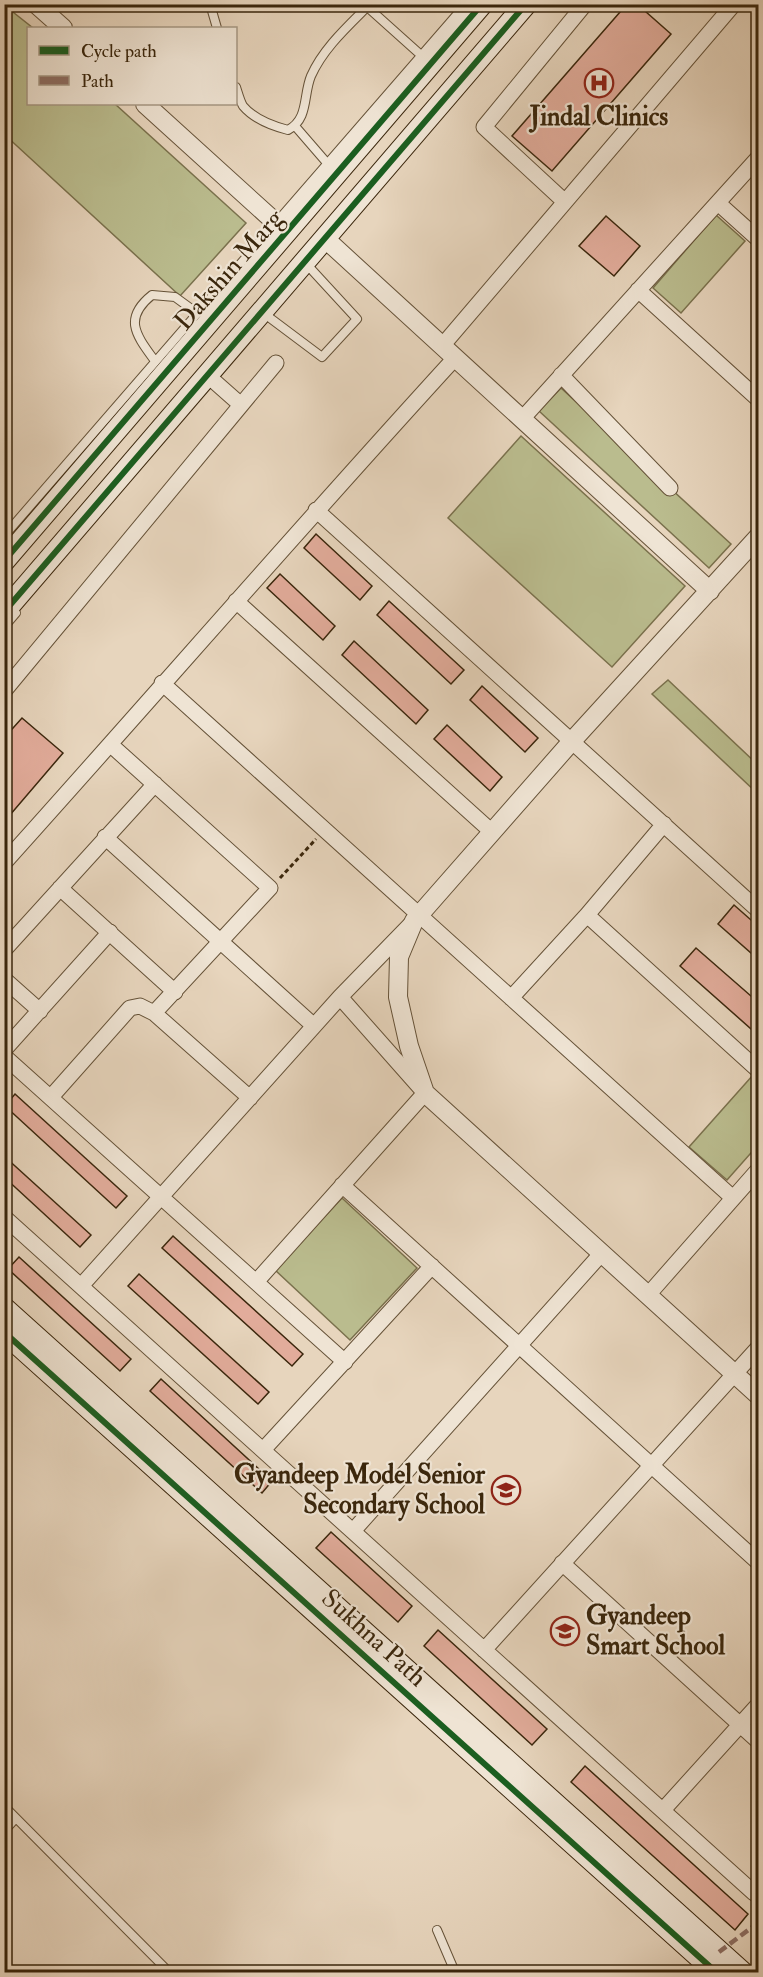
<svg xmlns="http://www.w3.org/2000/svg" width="763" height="1977" font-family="'IM FELL Double Pica',serif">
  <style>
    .green { fill: #babc8e; stroke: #7a714d; stroke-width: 1.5 }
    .building { fill: #e2ac9b; stroke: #3a260c; stroke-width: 1.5 }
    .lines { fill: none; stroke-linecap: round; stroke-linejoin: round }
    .service-casing { stroke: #655238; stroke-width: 10 }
    .minor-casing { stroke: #655238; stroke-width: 17 }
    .tertiary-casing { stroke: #655238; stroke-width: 20 }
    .secondary-casing { stroke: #3a260c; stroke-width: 23 }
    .path { stroke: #3a260c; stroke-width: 3; stroke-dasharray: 4.5 3; stroke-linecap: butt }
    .service { stroke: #efe4d4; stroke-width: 8 }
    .minor { stroke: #efe4d4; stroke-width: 15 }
    .tertiary { stroke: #efe4d4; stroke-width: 18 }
    .secondary { stroke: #efe4d4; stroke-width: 21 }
    .quiet { stroke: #8d6e63; stroke-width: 4.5; stroke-dasharray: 9 4.5; stroke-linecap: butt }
    .cycleway-casing { stroke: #efe4d4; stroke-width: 10 }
    .cycleway { stroke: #1b5e20; stroke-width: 6 }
    .labels { text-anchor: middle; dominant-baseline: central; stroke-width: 4.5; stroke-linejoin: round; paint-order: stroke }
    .poi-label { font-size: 26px; font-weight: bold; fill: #3a260c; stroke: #efe4d4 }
    .street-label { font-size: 26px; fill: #3a260c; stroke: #efe4d4 }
  </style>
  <rect width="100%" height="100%" fill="#e7d5bd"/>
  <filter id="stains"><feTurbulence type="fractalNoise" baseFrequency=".00333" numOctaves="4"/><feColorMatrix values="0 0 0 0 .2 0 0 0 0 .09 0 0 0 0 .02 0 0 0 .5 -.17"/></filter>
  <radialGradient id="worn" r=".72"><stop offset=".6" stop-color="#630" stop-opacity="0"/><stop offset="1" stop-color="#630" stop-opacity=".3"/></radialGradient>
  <path class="green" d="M4,5L33,28H28V104H115L246,223L180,296L5,135Z
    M716,215L745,241L681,313L653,288Z
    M561,388L731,544L709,568L539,411Z
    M521,436L685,586L612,667L448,518Z
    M668,680L758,765V794L652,694Z
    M753,1075L758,1079V1145L727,1180L689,1147Z
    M342,1198L417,1268L350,1340L275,1270Z"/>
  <path class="building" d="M627,4H637L671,34L552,171L512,136Z
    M606,216L640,246L614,276L579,246Z
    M316,534L372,586L360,600L304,548Z
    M280,574L335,626L323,640L267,588Z
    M389,601L464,670L451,684L377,615Z
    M354,641L428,710L416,724L342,655Z
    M482,686L538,738L525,752L470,700Z
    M22,718L63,753L4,822V738Z
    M447,725L502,777L490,791L434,739Z
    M734,905L759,927V960L718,924Z
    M696,948L759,1003V1036L680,966Z
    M15,1094L127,1196L116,1208L5,1106Z
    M4,1156L91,1235L80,1247L4,1177Z
    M173,1236L303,1354L292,1366L162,1248Z
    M19,1257L131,1359L120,1371L8,1269Z
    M139,1274L269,1392L258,1404L128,1286Z
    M161,1379L272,1481L262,1493L150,1391Z
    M331,1532L412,1606L398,1622L316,1548Z
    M438,1630L547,1729L532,1745L424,1646Z
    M585,1766L748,1914L735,1930L571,1782Z"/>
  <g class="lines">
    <g class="service-casing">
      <path id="service" d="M210,4L217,28
        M364,4L422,56
        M236,87C238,93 240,101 243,106C254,119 272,126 288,130C309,119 303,95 311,76C323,49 346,28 367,7
        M295,126L327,163
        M270,318L322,357L357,319L311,269
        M155,361C137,336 122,319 152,295L175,297L197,313
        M4,536L466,4
        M4,627L16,613
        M4,1684V1688
        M4,1806L169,1972
        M4,1831L15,1819
        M437,1930L455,1972"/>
    </g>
    <g class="minor-casing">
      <path id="minor" d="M565,202L484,127L585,4
        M718,203L758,239
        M638,290L758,399
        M442,346L734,4
        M561,375L670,488
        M215,382L241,405
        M522,419L758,158
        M316,510L758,910
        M236,601L492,832
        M162,683L733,1198
        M4,691L276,363
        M111,745L270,888L154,1013
        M105,837L314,1026
        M4,863C155,695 303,524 455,358
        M60,888L175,992
        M587,915L758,1070
        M4,950L155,784
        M4,979L40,1011
        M511,998L587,915L664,824
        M4,1050L110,932
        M4,1056L345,1362
        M51,1097L130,1008L140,1006L154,1013L250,1098
        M342,1185L758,1562
        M4,1217L754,1893L758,1888
        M256,1282L425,1093L340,997
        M81,1286L340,997L412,923
        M648,1295L758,1170
        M263,1450L432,1266
        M353,1531L602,1253
        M562,1563L758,1741
        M484,1650L758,1348
        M663,1810L758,1705"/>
    </g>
    <g class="tertiary-casing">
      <path id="tertiary" d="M36,4L63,28
        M145,104L275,222
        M332,245L710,591
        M758,537L572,741L414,921L399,957L398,997L409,1046L425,1093L758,1395"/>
    </g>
    <g class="secondary-casing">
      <path id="secondary" d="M4,561L482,4
        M4,612L526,4
        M4,1308L742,1972
        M4,1332L716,1972"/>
    </g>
    <path class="path" d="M280,878L316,839"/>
    <use href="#service" class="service"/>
    <use href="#minor" class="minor"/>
    <use href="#tertiary" class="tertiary"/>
    <use href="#secondary" class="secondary"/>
    <path class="quiet" d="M754,1893L758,1900
      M719,1952L755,1925L758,1915"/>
    <g class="cycleway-casing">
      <path id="cycleway" d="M4,561L482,4
        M4,612L526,4
        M4,1332L716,1972"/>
    </g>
    <use href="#cycleway" class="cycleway"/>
  </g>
  <defs>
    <g id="hospital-ring" transform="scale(1.5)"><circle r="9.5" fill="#efe4d4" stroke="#8f2418" stroke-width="1.5"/><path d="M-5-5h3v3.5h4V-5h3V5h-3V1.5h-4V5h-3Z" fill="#8f2418"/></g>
    <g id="school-ring" transform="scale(1.5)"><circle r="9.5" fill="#efe4d4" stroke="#8f2418" stroke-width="1.5"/><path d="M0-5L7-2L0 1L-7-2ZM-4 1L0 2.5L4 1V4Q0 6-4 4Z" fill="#8f2418"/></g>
  </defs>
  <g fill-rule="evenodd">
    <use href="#hospital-ring" x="599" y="83"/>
    <use href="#school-ring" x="506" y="1490"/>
    <use href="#school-ring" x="565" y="1631"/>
  </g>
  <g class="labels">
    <g class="poi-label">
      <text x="599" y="117">Jindal Clinics</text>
      <text x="485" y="1475" text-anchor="end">Gyandeep Model Senior<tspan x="485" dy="30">Secondary School</tspan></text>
      <text x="586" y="1616" text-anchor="start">Gyandeep<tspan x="586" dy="30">Smart School</tspan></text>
    </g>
    <g class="street-label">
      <text transform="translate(229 270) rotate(-49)">Dakshin Marg</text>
      <text transform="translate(374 1638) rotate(42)">Sukhna Path</text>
    </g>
  </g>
  <rect width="763" height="1977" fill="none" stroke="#e7d5bd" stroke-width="24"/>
  <rect x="6" y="6" width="751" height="1965" fill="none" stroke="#3a260c" stroke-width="3"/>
  <rect x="12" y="12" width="739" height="1953" fill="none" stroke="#3a260c" stroke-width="1.5"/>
  <rect x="27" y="27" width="210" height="78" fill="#efe4d4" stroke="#a79884" stroke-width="1.5"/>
  <rect x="39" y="46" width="30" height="9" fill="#1b5e20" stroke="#a79884" stroke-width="1.5"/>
  <text x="81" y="57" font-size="18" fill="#3a260c">Cycle path</text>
  <rect x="39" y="76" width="30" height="9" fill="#8d6e63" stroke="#a79884" stroke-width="1.5"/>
  <text x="81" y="87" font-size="18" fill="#3a260c">Path</text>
  <rect width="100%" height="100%" filter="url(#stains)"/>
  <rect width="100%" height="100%" fill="url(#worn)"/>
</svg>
